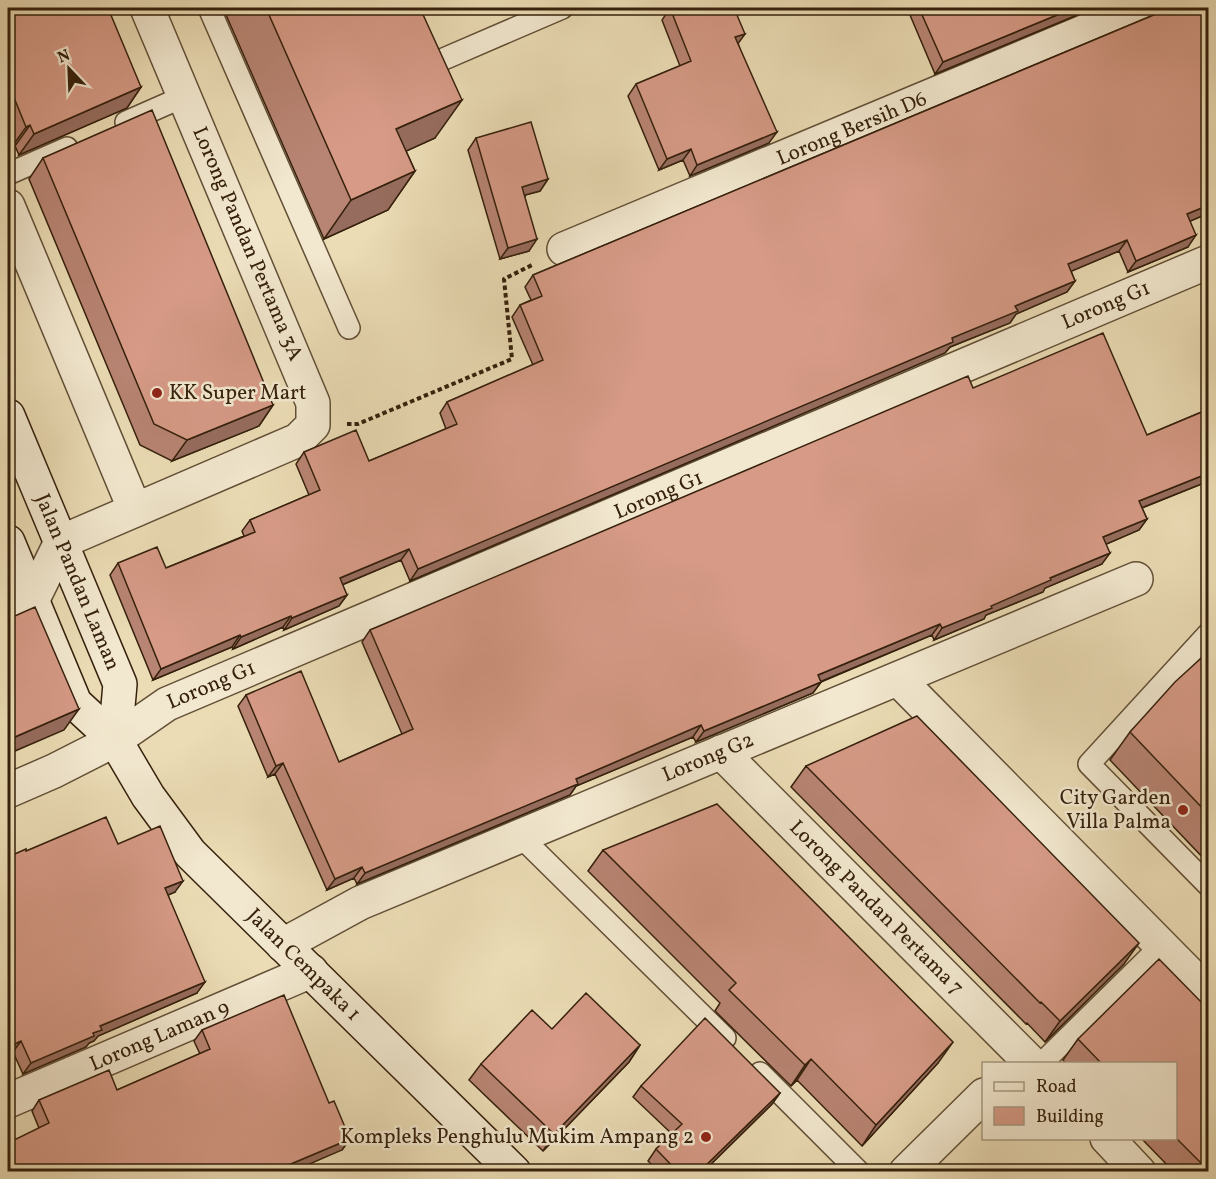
<svg xmlns="http://www.w3.org/2000/svg" width="1216" height="1179" font-family="Vollkorn,serif">
  <style>
    .lines { fill: none; stroke-linecap: round; stroke-linejoin: round }
    .lane-casing { stroke: #624f36; stroke-width: 24 }
    .street-casing { stroke: #624f36; stroke-width: 36 }
    .secondary-casing { stroke: #35200c; stroke-width: 36 }
    .path { stroke: #35200c; stroke-width: 4; stroke-dasharray: 4.5 3; stroke-linecap: butt }
    .lane { stroke: #f2e8cf; stroke-width: 21 }
    .street { stroke: #f2e8cf; stroke-width: 33 }
    .secondary { stroke: #f2e8cf; stroke-width: 33 }
    .wall { fill: #b88473; stroke: #35200c; stroke-width: 1.5 }
    .shaded-wall { fill: #966c5e; stroke: #35200c; stroke-width: 1.5 }
    .building { fill: #d69a86; stroke: #35200c; stroke-width: 1.5 }
    .poi-dot { fill: #8f2418; stroke: #f2e8cf; stroke-width: 2 }
    .labels { text-anchor: middle; dominant-baseline: central; stroke-width: 5; stroke-linejoin: round; paint-order: stroke }
    .street-label { font-size: 21px; fill: #35200c; stroke: #f2e8cf }
    .poi-label { font-size: 21px; fill: #35200c; stroke: #f2e8cf; text-anchor: end }
  </style>
  <rect width="100%" height="100%" fill="#ebdcb5"/>
  <filter id="stains"><feTurbulence type="fractalNoise" baseFrequency=".00333" numOctaves="4"/><feColorMatrix values="0 0 0 0 .2 0 0 0 0 .09 0 0 0 0 .02 0 0 0 .5 -.17"/></filter>
  <radialGradient id="worn" r=".72"><stop offset=".6" stop-color="#630" stop-opacity="0"/><stop offset="1" stop-color="#630" stop-opacity=".3"/></radialGradient>
  <g class="lines">
    <g class="lane-casing">
      <path id="lane" d="M209,8L349,328
        M439,61L562,8
        M126,122L185,96
        M8,174L67,148
        M1208,634L1089,764L1208,885
        M520,836L725,1038
        M1041,1064L1161,946
        M760,1073L859,1172"/>
    </g>
    <g class="street-casing">
      <g id="street">
        <path d="M8,206L135,510"/>
        <path id="s1" d="M564,249L1141,8"/>
        <path d="M8,611L32,601L61,542L298,440L313,425V403L147,8"/>
        <path d="M898,679L1208,993"/>
        <path id="s2" d="M721,752L1032,1064"/>
        <path id="s3" d="M8,791L54,771L115,740L167,704L1208,262"/>
        <path id="s4" d="M283,945L360,903L1136,579"/>
        <path id="s5" d="M8,1101L311,971"/>
        <path d="M1107,1138L1139,1172"/>
        <path d="M906,1172L984,1095"/>
      </g>
    </g>
    <g class="secondary-casing">
      <g id="secondary">
        <path id="s6" d="M8,416L120,684L115,740"/>
        <path id="s7" d="M8,542L75,703L115,740L148,796L190,853L514,1172"/>
      </g>
    </g>
    <path class="path" d="M347,424H358L512,359L504,279L534,264"/>
    <use href="#lane" class="lane"/>
    <use href="#street" class="street"/>
    <use href="#secondary" class="secondary"/>
  </g>
  <path class="wall" d="M8,8L141,87L127,108L19,155L15,146L11,148L8,139Z
    M223,8H420L435,138L406,151L415,171L388,210L324,239Z
    M670,8L738,43L769,143L690,176L683,160L659,170L628,96L636,84L680,66L662,20Z
    M907,8H1094L935,74Z
    M1159,8H1209V213L1190,221L1188,247L1128,272L1119,251L1071,271L1075,281L1067,292L1016,314L1010,323L950,347L945,353L410,581L401,560L342,585L347,595L339,606L284,630L283,627L233,649L232,647L153,680L110,575L118,563L166,568L244,536L242,531L250,520L309,495L296,464L304,452L369,461L446,429L440,413L447,402L533,365L512,317L520,305L531,300L525,287L533,275L1156,14L1159,12Z
    M476,138L548,179L540,191L525,195L529,251L500,259L468,150Z
    M43,158L273,405L259,426L172,461L140,445L29,179Z
    M973,388L1147,435L1209,409V481L1142,508L1147,519L1139,530L1106,544L1102,564L1045,588L1043,592L986,615L984,619L934,640L932,635L821,682L813,693L696,742L693,737L576,786L570,795L357,884L354,878L327,890L275,774L268,777L238,706L246,695L339,762L402,734L362,642L370,630Z
    M1209,651V864L1110,760L1130,732Z
    M806,766L1124,964L1045,1042L1027,1023L1026,1024L791,787Z
    M118,844L175,892L168,895L197,993L98,1036L94,1041L89,1043L86,1047L23,1074L13,1052L26,851Z
    M603,850L938,1063L862,1146L797,1080L791,1086L715,1011L720,1003L588,871Z
    M1209,1010V1172H1174L1141,1138H1176V1064H1066L1063,1060L1078,1039Z
    M552,1029L640,1045L629,1062L543,1151L469,1080L481,1064Z
    M202,1030L329,1103L350,1139L342,1150L39,1128L32,1111L39,1100L117,1090L200,1054L194,1041Z
    M641,1086L780,1093L772,1104L703,1172H659L648,1161L656,1149L672,1134L633,1097Z"/>
  <path class="shaded-wall" d="M1074,8H1094L935,74L943,62Z
    M745,34L737,45L735,37Z
    M141,87L127,108L19,155L34,134Z
    M462,100L435,138L369,168L396,129Z
    M30,125L15,146L11,148L26,127Z
    M777,132L769,143L690,176L697,165Z
    M691,149L683,160L659,170L667,159Z
    M415,171L388,210L324,239L351,200Z
    M548,179L540,191L514,198L522,187Z
    M1209,205V213L1179,226L1187,214Z
    M1196,235L1188,247L1128,272L1136,261Z
    M537,239L529,251L500,259L508,248Z
    M1127,240L1119,251L1060,276L1068,264Z
    M1075,281L1067,292L1016,314L1010,323L950,347L945,353L410,581L418,569L952,338L1015,306Z
    M273,405L259,426L172,461L187,440Z
    M1209,473V481L1131,512L1139,501Z
    M1147,519L1139,530L1095,549L1103,537Z
    M409,549L401,560L332,589L340,578Z
    M1110,553L1102,564L1045,588L1043,592L986,615L984,619L934,640L942,628L1050,578Z
    M347,595L339,606L284,630L292,618Z
    M291,616L283,627L233,649L241,637Z
    M940,624L932,635L810,686L818,675Z
    M240,635L232,647L153,680L161,669Z
    M821,682L813,693L696,742L704,731Z
    M79,709L64,730L8,754V740Z
    M701,725L693,737L576,786L570,795L357,884L365,873L576,779Z
    M283,763L275,774L268,777L276,766Z
    M362,867L354,878L327,890L335,879Z
    M183,881L175,892L157,900L165,888Z
    M1139,943L1124,964L1045,1042L1060,1021Z
    M205,982L197,993L98,1036L94,1041L89,1043L86,1047L23,1074L31,1063L93,1033L100,1026Z
    M21,1041L13,1052L8,1054V1047Z
    M953,1042L938,1063L862,1146L876,1125Z
    M640,1045L629,1062L543,1151L554,1134Z
    M811,1059L797,1080L791,1086L805,1065Z
    M780,1093L772,1104L703,1172H699Z
    M350,1139L342,1150L291,1172H282L286,1166Z"/>
  <path class="building" d="M8,8H108L141,87L34,134L30,125L26,127L8,83Z
    M266,8H420L462,100L396,129L415,171L351,200Z
    M670,8H734L745,34L735,37L777,132L697,165L691,149L667,159L636,84L691,61Z
    M919,8H1074L943,62Z
    M1164,8H1209V205L1187,214L1196,235L1136,261L1127,240L1068,264L1075,281L1015,306L1018,311L952,338L953,342L418,569L409,549L340,578L347,595L292,618L291,616L241,637L240,635L161,669L118,563L157,547L166,568L255,532L250,520L320,490L304,452L356,430L369,461L457,424L447,402L543,360L520,305L542,296L533,275L1156,14Z
    M152,110L273,405L187,440L154,424L43,158Z
    M531,122L548,179L522,187L537,239L508,248L476,138Z
    M1103,333L1147,435L1209,409V473L1139,501L1147,519L1103,537L1110,553L1050,578L1051,580L991,606L992,608L942,628L940,624L818,675L821,682L704,731L701,725L576,779L578,784L365,873L362,867L335,879L283,763L276,766L246,695L301,671L339,762L413,729L370,630L968,376L973,388Z
    M35,607L79,709L8,740V619Z
    M1209,651V815L1130,732L1175,682Z
    M917,716L1139,943L1060,1021L1041,1002L1040,1003L806,766Z
    M717,804L953,1042L876,1125L811,1059L805,1065L729,990L736,983L603,850Z
    M106,817L118,844L160,826L183,881L165,888L205,982L100,1026L102,1030L93,1033L94,1036L31,1063L21,1041L8,1047V857L26,849V851Z
    M1159,959L1209,1010V1171L1176,1138V1064H1102L1078,1039Z
    M586,993L640,1045L554,1134L481,1064L532,1010L552,1029Z
    M284,995L329,1103L334,1101L350,1139L286,1166L288,1172H8V1143L49,1123L39,1100L109,1070L117,1090L210,1049L202,1030Z
    M705,1018L780,1093L699,1172H678L656,1149L682,1124L641,1086Z"/>
  <g class="poi-dot">
    <circle cx="157" cy="393" r="6"/>
    <circle cx="1183" cy="810" r="6"/>
    <circle cx="706" cy="1137" r="6"/>
  </g>
  <g class="labels">
    <g class="street-label">
      <text stroke="none"><textPath href="#s1" startOffset="312">Lorong Bersih D6</textPath></text>
      <text transform="translate(247 244) rotate(67)">Lorong Pandan Pertama 3A</text>
      <text stroke="none"><textPath href="#s3" startOffset="1202">Lorong G1</textPath></text>
      <text stroke="none"><textPath href="#s3" startOffset="716">Lorong G1</textPath></text>
      <text stroke="none"><textPath href="#s6" startOffset="180">Jalan Pandan Laman</textPath></text>
      <text stroke="none"><textPath href="#s3" startOffset="230">Lorong G1</textPath></text>
      <text stroke="none"><textPath href="#s4" startOffset="465">Lorong G2</textPath></text>
      <text stroke="none"><textPath href="#s2" startOffset="220">Lorong Pandan Pertama 7</textPath></text>
      <text stroke="none"><textPath href="#s7" startOffset="524">Jalan Cempaka 1</textPath></text>
      <text stroke="none"><textPath href="#s5" startOffset="165">Lorong Laman 9</textPath></text>
    </g>
    <g class="poi-label">
      <text x="169" y="393" text-anchor="start">KK Super Mart</text>
      <text x="1171" y="798">City Garden<tspan x="1171" dy="24">Villa Palma</tspan></text>
      <text x="694" y="1137">Kompleks Penghulu Mukim Ampang 2</text>
    </g>
  </g>
  <rect width="1216" height="1179" fill="none" stroke="#ebdcb5" stroke-width="30"/>
  <rect x="9" y="9" width="1198" height="1161" fill="none" stroke="#35200c" stroke-width="3"/>
  <rect x="15" y="15" width="1186" height="1149" fill="none" stroke="#35200c" stroke-width="1.5"/>
  <rect x="982" y="1062" width="195" height="78" fill="#f2e8cf" stroke="#a69881" stroke-width="1.5"/>
  <rect x="994" y="1082" width="30" height="9" fill="#f2e8cf" stroke="#a69881" stroke-width="1.5"/>
  <text x="1036" y="1092" font-size="18" fill="#35200c">Road</text>
  <rect x="994" y="1107" width="30" height="18" fill="#d69a86" stroke="#a69881" stroke-width="1.5"/>
  <text x="1036" y="1122" font-size="18" fill="#35200c">Building</text>
  <g transform="translate(69 69) rotate(337)" stroke="#f2e8cf" stroke-width="4.5" paint-order="stroke">
  <path d="M0-4.5L10 22L0 15L-10 22Z" fill="#35200c"/>
  <text y="-9" font-size="16" font-weight="bold" text-anchor="middle" fill="#35200c">N</text>
  </g>
  <rect width="100%" height="100%" filter="url(#stains)"/>
  <rect width="100%" height="100%" fill="url(#worn)"/>
</svg>
